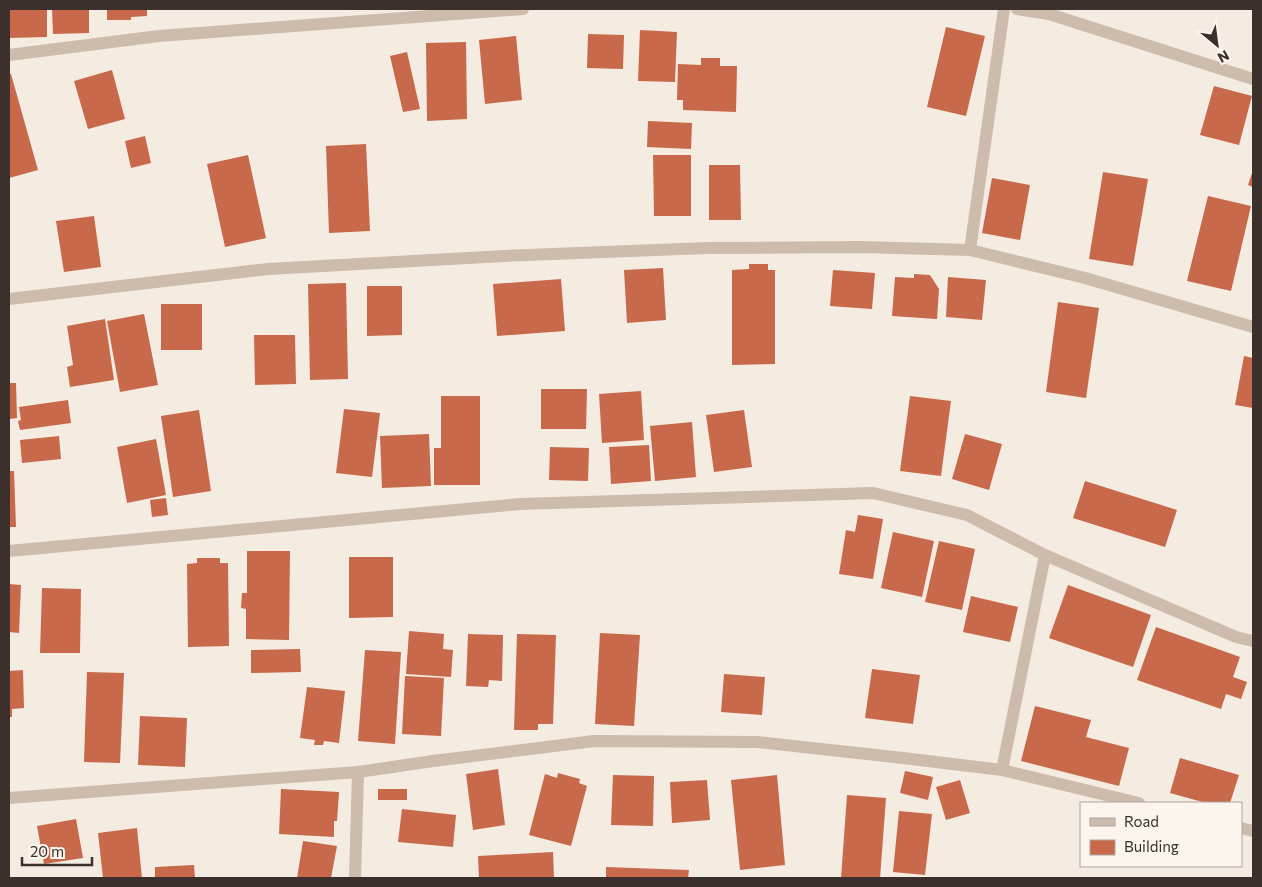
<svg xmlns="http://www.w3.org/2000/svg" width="1262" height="887" font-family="Commissioner,sans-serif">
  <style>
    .building { fill: #c8694b }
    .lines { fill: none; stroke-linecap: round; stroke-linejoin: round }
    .street { stroke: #cdbbac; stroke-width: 12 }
  </style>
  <rect width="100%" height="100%" fill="#f4ebe1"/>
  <path class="building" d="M9,9H47V37L9,38Z
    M52,9H89V33L53,34Z
    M107,9H147V16L131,17V20H107Z
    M946,27L985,36L966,116L927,107Z
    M640,30L677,32L675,82L638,81Z
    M588,34L624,35L623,69L587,68Z
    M516,36L522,100L485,104L479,40Z
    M466,42L467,119L427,121L426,43Z
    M407,52L420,109L403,112L390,56Z
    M701,58H720V66H737L736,112L683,110V100H677L678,64L701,65Z
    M112,70L125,119L88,129L74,81Z
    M9,74H11L38,170L9,178Z
    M1214,86L1252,96L1239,145L1200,135Z
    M648,121L692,123L691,149L647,147Z
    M145,136L151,163L131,168L125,141Z
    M366,144L370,231L329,233L326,146Z
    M248,155L266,238L225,247L207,164Z
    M653,155H691V216H654Z
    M709,165H740L741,220H709Z
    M1253,170V187L1248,185Z
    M1103,172L1148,179L1133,266L1089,259Z
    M992,178L1030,185L1020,240L982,233Z
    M1208,196L1251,206L1231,291L1187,281Z
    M94,216L101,267L64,272L56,221Z
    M749,264H768V270H775V364L732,365V270L749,269Z
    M663,268L666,320L627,323L624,270Z
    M833,270L875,273L872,309L830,306Z
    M914,274L930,275L939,289L937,319L892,316L895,277L914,278Z
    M948,277L986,280L982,320L946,317Z
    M561,279L565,331L497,336L493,284Z
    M346,283L348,379L310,380L308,284Z
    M367,286H402V335L367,336Z
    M1058,302L1099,308L1086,398L1046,392Z
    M161,304H202V350H161Z
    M144,314L158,385L120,392L107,321Z
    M105,319L114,380L70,387L67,367L73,365L67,326Z
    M254,335H295L296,384L255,385Z
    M1244,356L1253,358V408L1235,405Z
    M9,383H16L17,418L9,419Z
    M541,389H587L586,429H541Z
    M641,391L644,440L602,443L599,394Z
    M441,396H480V485H434V448H441Z
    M910,396L951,401L941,476L900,471Z
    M68,400L71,423L20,430L18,421L21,420L19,407Z
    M344,409L380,413L372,477L336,473Z
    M199,410L211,491L173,497L161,416Z
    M744,410L752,467L714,472L706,415Z
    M692,422L696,477L655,481L650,426Z
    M429,434L431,486L382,488L380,436Z
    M965,434L1002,444L989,490L952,479Z
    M59,436L61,459L22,463L20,440Z
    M156,439L166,495L127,503L117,447Z
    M649,445L651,481L611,484L609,447Z
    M550,447L589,448L588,481L549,480Z
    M9,471H14L16,527H9Z
    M1085,481L1177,510L1165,547L1073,518Z
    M166,498L168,515L152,517L150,500Z
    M858,515L883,519L873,579L839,574L846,530L855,532Z
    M893,532L934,541L922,597L881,588Z
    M939,541L975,549L962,610L925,602Z
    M247,551H290L289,640L246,639V609L241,608L242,593H247Z
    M349,557H393V617L349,618Z
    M197,558H220V563H228L229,646L188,647L187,564L197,563Z
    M9,584L21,585L19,633L9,632Z
    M1068,585L1151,615L1133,667L1049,638Z
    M42,588L81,589L80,653H40Z
    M971,596L1018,607L1010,642L963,632Z
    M1156,627L1240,657L1233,677L1247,682L1241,699L1226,694L1221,709L1137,680Z
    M409,631L444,634L443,649L453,650L451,677L406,674Z
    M600,633L640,635L634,726L595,724Z
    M468,634L503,635L502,681L489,680L488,687L466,686Z
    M517,634L556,635L553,724H538V730H514Z
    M300,649L301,672L251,673V650Z
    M365,650L401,652L395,744L358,741Z
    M872,669L920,675L913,724L865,718Z
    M23,670L24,708L12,709V717H9V671Z
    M87,672L124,673L120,763L84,762Z
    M724,674L765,677L762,715L721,712Z
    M405,676L444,678L441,736L402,734Z
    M307,687L345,691L339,743L324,741L323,745H314L315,740L300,738Z
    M1035,706L1091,720L1086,737L1129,748L1119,786L1021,761Z
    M140,716L187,718L185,767L138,765Z
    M1180,758L1239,775L1230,803H1206L1170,793Z
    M498,769L505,825L473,830L466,774Z
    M905,771L933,777L928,800L900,793Z
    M558,773L580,779L579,783L587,786L571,846L529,835L545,774L557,778Z
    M613,775L654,776L653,826L611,825Z
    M777,775L785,865L740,870L731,780Z
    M707,780L710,820L672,823L670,782Z
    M960,780L970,813L946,820L936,787Z
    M281,789L339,792L337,821H334V837L279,834Z
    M378,789H407V800H378Z
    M847,795L886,798L880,878H841Z
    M402,809L456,815L453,847L398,842Z
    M899,811L932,814L925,875L893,872Z
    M76,819L83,858L44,864L37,826Z
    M137,828L142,878H103L98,833Z
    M303,841L337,846L331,878H297Z
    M553,852L554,878H479L478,856Z
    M194,865L195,878H155V867Z
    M606,867L689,870L688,878H606Z"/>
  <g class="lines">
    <path class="street" d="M1017,9L1049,14L1253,79
      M9,55L159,36L523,9
      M970,250L1004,9
      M9,299L268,269L504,256L707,248L860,247L970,250L1085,278L1253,327
      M9,551L520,504L873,493L967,515L1045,555L1236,637L1253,641
      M1002,770L1045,555
      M9,798L358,772L433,761L594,741L757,742L903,758L1002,770L1139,803
      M1241,828L1253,831
      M355,878L358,772"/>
  </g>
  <rect width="1262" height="887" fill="none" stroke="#3b302b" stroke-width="20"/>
  <rect x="1080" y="802" width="162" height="65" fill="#fbf5ee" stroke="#aea6a0"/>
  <rect x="1090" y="818" width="25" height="8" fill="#cdbbac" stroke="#aea6a0"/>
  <text x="1124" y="827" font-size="15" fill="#3b302b">Road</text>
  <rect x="1090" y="840" width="25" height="15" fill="#c8694b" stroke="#aea6a0"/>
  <text x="1124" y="852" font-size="15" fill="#3b302b">Building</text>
  <g transform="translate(1217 45) rotate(151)" stroke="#fbf5ee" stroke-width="4" paint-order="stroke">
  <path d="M0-4L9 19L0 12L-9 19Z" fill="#3b302b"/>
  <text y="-8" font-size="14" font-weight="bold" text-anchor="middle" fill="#3b302b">N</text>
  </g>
  <path d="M22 857v8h70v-8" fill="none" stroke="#3b302b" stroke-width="2.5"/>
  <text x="30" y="857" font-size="15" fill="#3b302b" stroke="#fbf5ee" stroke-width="4" paint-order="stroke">20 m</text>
</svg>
